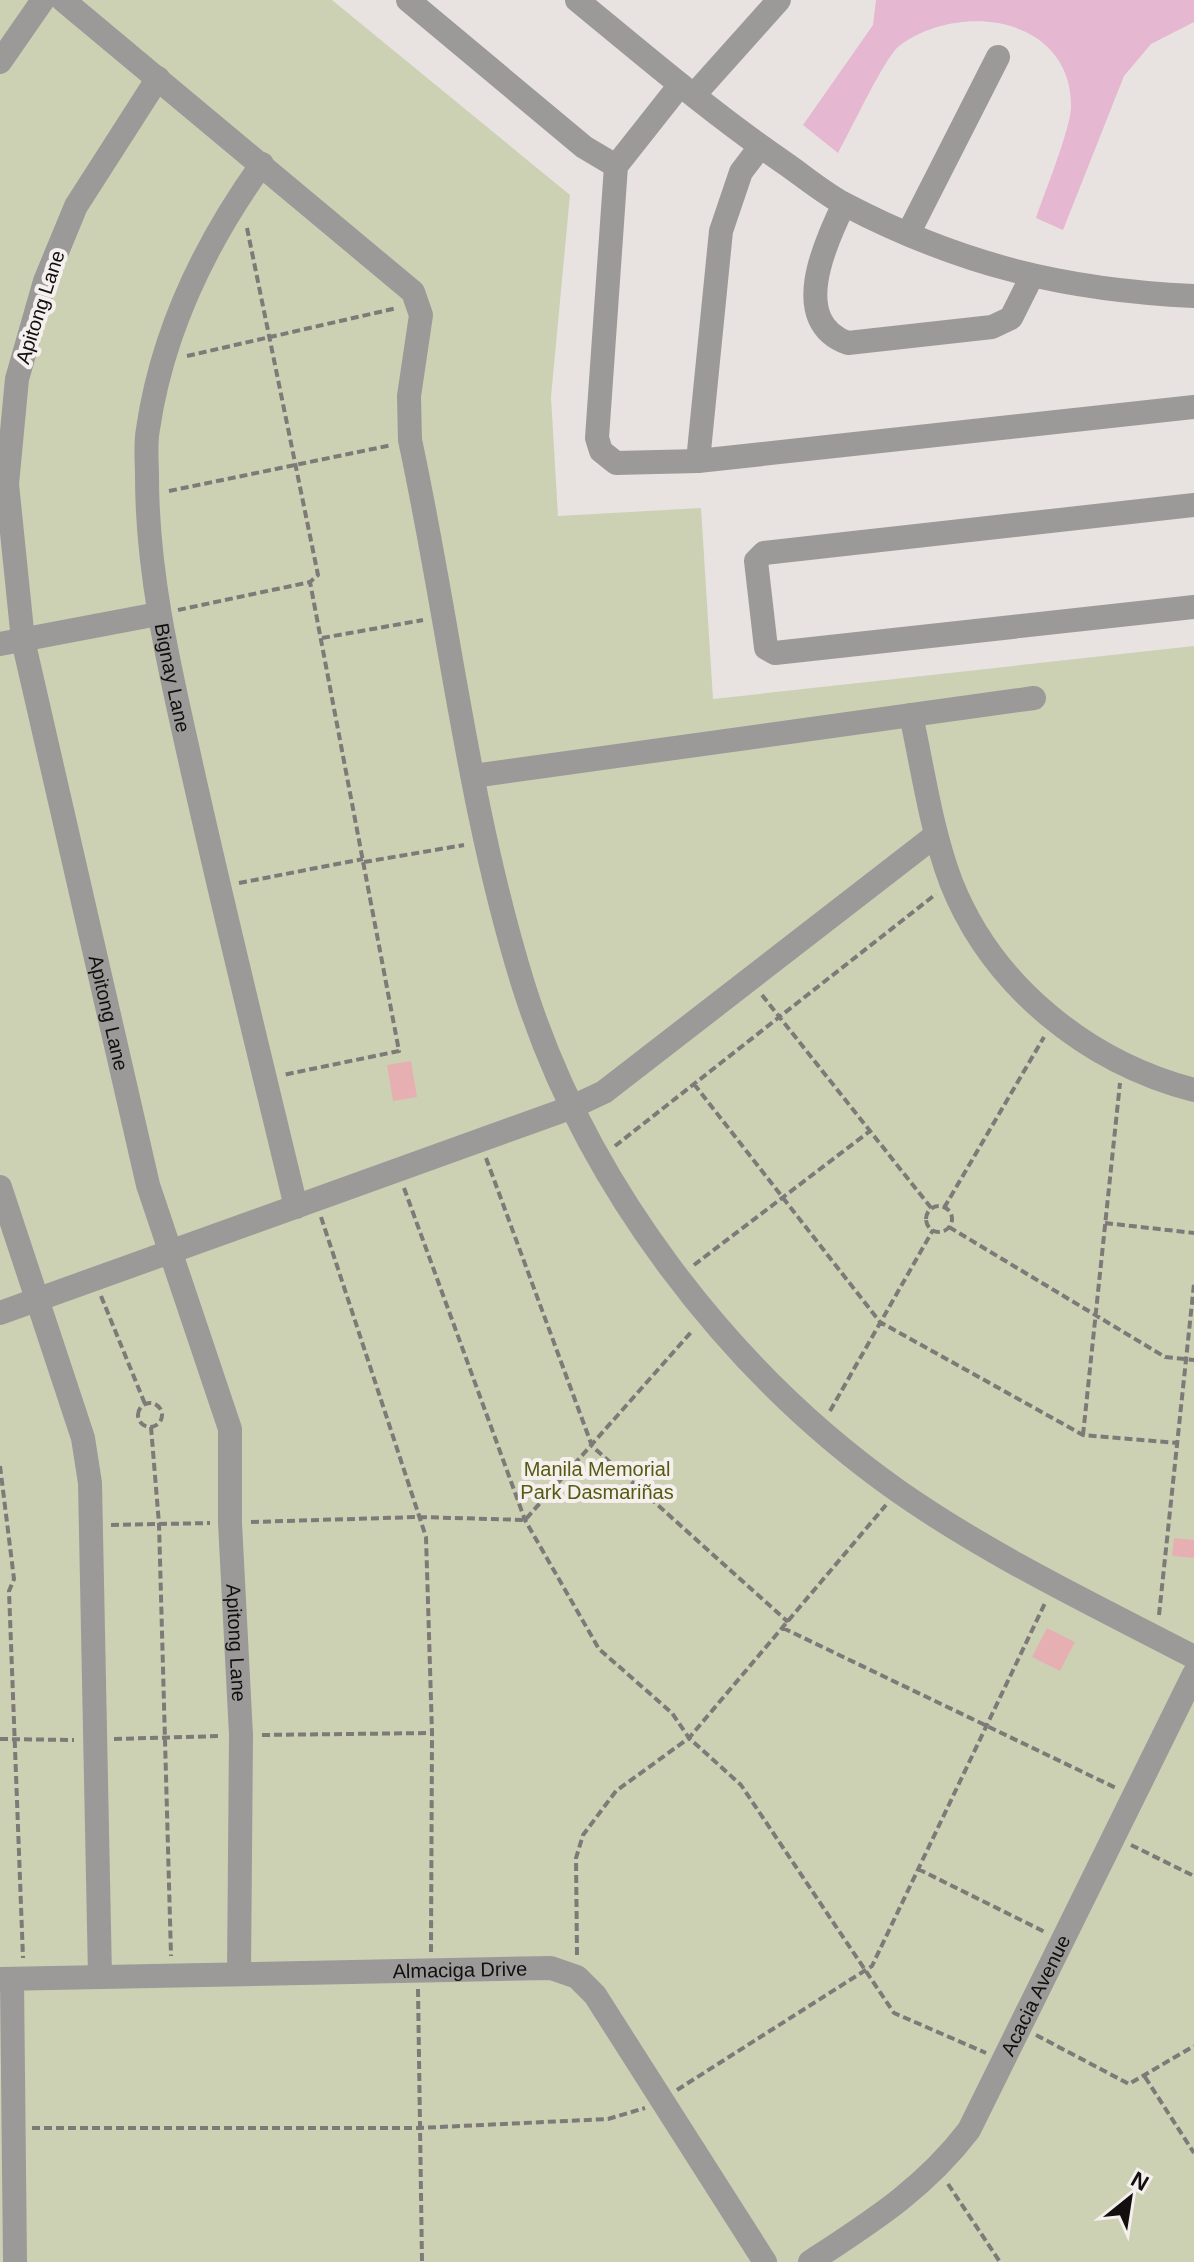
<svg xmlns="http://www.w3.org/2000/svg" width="1194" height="2262" font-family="Helvetica,sans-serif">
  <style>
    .green { fill: #cdd1b4 }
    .water { fill: #e5b7d1 }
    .building { fill: #e6b0b2 }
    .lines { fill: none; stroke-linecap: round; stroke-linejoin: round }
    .path { stroke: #7d7a78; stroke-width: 4; stroke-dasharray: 8 4; stroke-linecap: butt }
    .minor { stroke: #9c9a99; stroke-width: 24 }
    .labels { text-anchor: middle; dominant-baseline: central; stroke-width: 8; stroke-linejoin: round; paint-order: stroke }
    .street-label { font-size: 20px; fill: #11100f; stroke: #f5f0ee }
    .park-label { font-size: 20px; fill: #555b11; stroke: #f5f0ee }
  </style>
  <rect width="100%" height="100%" fill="#e8e3e0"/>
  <path class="green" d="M0,0H332L570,195L551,397L558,516L701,508L713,699L1194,646V2262H0Z"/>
  <path class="water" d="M876,0H1194V22L1151,44L1124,76L1063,230L1036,218C1044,194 1070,130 1071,108C1073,16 958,0 898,47C884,59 850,132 838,153L803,125L873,25Z"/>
  <path class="building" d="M411,1061L417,1097L393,1101L387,1065Z
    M1174,1538L1194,1540V1558L1172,1556Z
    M1047,1628L1075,1642L1060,1671L1032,1657Z"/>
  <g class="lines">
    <path class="path" d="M247,228L318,575L310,582
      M187,356L397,308
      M169,491L392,445
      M178,610L310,582L399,1051L283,1075
      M322,638L423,620
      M364,862L464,845
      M239,883L363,859
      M762,995L932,1209
      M694,1084L880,1322L1083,1435L1177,1443
      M615,1146L936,894
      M486,1158L592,1446L788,1622
      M404,1188L525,1520L599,1649L672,1713L689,1738L741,1785L894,2013L986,2053
      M926 1219a13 13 0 1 1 26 0a13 13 0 1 1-26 0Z
      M944,1208L1044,1037
      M321,1217L426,1537L432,1733L431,1952
      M1105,1223L1194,1233
      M949,1227L1165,1357L1194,1360
      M694,1265L870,1131
      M101,1296L145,1404
      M138 1415a12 12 0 1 1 24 0a12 12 0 1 1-24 0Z
      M830,1411L933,1230
      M151,1427L159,1524L171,1956
      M1083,1435L1120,1083
      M0,1466L14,1579L9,1591L23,1958
      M251,1522L419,1517L525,1520L693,1330
      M111,1525L210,1523
      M1159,1615L1194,1284
      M783,1628L1116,1788
      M262,1735L432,1733
      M0,1739L74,1740
      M114,1739L221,1736
      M1131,1845L1194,1876
      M918,1869L1045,1932
      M577,1955L576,1858L583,1835L616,1791L689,1738L886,1505
      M418,1989L422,2262
      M1036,2035L1129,2084L1194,2046
      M1145,2077L1194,2153
      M677,2090L872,1966L1046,1601
      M32,2128H419L608,2119L645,2108
      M948,2184L1000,2262"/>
    <g class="minor">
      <path d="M63,0L413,292L421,315L409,396L410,440C449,621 468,807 523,984C585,1183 728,1371 898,1491C991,1556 1094,1605 1194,1657"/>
      <path d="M408,0L584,147L616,166"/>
      <path d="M577,0C645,56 713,114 786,164C806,178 825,194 846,205C961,265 1065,290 1194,296"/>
      <path d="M0,62L43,0"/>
      <path id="s1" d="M158,78L76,206L45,281L17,379L7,484L23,640L148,1185L230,1429V1523L241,1735L239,1974"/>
      <path d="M680,85L616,166L597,438L601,451L616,463L698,461L1194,407"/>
      <path d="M694,95L779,0"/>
      <path id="s2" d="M262,164C206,242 162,333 148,429C145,444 147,461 147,477C147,569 167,657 187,746C221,900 259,1053 296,1207"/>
      <path d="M844,204C824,245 789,322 848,343L992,327L1011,318L1031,278"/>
      <path d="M908,234L998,57"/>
      <path d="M698,461L721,231L741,172L760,147"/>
      <path d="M1194,505L764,553L756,561L766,648L775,653L1194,607"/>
      <path d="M0,644L158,614"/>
      <path d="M911,715C923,770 931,829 951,882C992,986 1087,1062 1194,1090"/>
      <path d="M473,776L1034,698"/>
      <path d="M0,1187L83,1438L90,1483L100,1977"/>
      <path d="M0,1313L570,1108L604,1092L936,835"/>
      <path id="s3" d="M0,1979L551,1968L577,1977L595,1995L765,2262"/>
      <path d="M12,1979L15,2262"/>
      <path id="s4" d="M810,2262C871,2222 924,2189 969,2130L1194,1674"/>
    </g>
  </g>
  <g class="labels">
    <g class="street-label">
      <text transform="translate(40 307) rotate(-72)">Apitong Lane</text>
      <text stroke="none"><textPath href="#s2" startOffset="542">Bignay Lane</textPath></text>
      <text stroke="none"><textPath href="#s1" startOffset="980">Apitong Lane</textPath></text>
      <text stroke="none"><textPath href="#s1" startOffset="1628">Apitong Lane</textPath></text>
      <text stroke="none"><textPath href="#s3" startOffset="460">Almaciga Drive</textPath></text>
      <text stroke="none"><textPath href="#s4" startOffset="358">Acacia Avenue</textPath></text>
    </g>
    <g class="park-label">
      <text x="597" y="1469">Manila Memorial<tspan x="597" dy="23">Park Dasmariñas</tspan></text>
    </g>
  </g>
  <g transform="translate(1130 2198) rotate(30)" stroke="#f5f0ee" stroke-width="6" paint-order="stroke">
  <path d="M0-6L14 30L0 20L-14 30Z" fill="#11100f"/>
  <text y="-12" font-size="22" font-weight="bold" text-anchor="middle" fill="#11100f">N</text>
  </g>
</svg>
